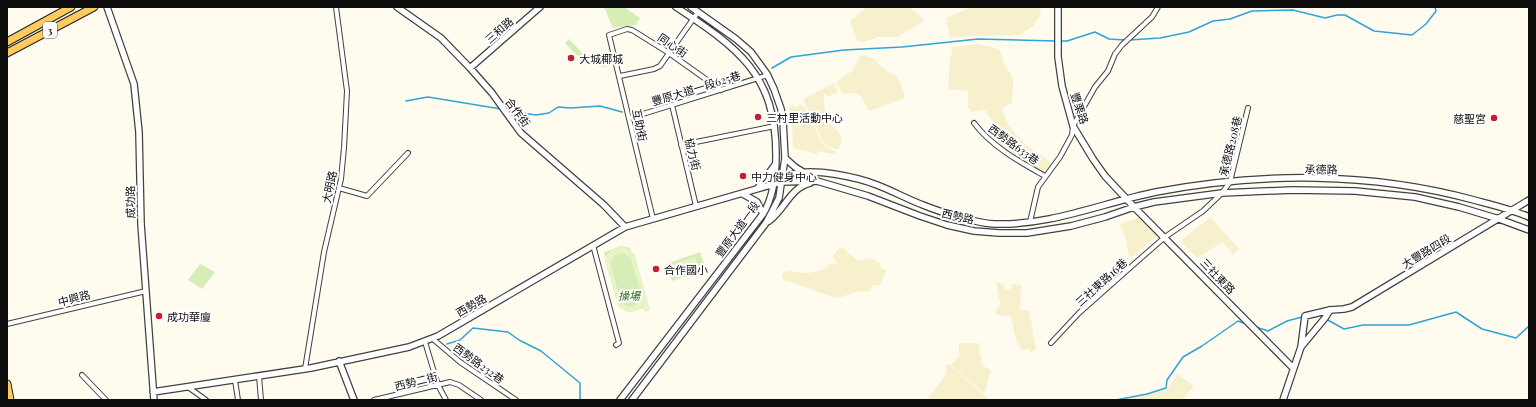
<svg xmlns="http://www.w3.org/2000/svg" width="1536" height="407" font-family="'Playfair Display','Noto Sans TC',serif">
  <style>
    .farmland { fill: #f7f0cd }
    .green { fill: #d7edb6 }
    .pitch { fill: #e8f3c8; fill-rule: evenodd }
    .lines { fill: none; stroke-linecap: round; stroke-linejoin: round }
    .stream { stroke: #31a3d7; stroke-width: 1.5 }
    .minor-casing { stroke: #414141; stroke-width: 6 }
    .tertiary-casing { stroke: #414141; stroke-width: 8 }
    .primary-casing { stroke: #1f1f1f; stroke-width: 9 }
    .minor { stroke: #fff; stroke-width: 4 }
    .tertiary { stroke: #fff; stroke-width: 5.5 }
    .primary { stroke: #ffcb5f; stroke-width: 7 }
    .poi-dot { fill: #c81c32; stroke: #fff; stroke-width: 1.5 }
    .labels { text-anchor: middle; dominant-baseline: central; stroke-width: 4; stroke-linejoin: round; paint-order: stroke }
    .shield { fill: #fff; stroke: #565656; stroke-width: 1 }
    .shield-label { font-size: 10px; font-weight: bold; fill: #0e0e0e }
    .street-label { font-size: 11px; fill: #0e0e0e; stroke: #fff }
    .poi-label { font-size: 11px; fill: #0e0e0e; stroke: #fff; text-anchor: start }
    .park-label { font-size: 11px; font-style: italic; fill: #316b19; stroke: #fff }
  </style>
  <rect width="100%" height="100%" fill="#fffbef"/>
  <path class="farmland" d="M867,7H909L920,16L924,21L897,37H878L864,42L857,41L850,21Z
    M967,7H1039L1041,14L1033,26L1020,35L971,36L950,38L946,18L967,9Z
    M977,44L999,49L1005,66L1011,75L1013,81L1012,103L1002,108L1008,125L1026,145L1053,164L1045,174L1009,154L993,141L1002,135L986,112L988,109L970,112V109L968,108V91L948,89L950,59L953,47Z
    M861,55L871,57L885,70L896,76L901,84L905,98L869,111L861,97L857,93L843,94L836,82L852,71Z
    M834,83L838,92L829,97L824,94V105L830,123L840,134L842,141L838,150L829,147L823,142L803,99Z
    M800,104L804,107L822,142L828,148L836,152L835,153L832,154L818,151L817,154L793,148L792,121L789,108L793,105L795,108Z
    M1140,217L1158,235L1133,256H1129L1125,236L1119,224Z
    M1211,217L1221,229L1239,249L1233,255L1223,242L1197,258L1180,241Z
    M842,247L858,261L871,258L880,263L879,266L886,271L880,285H873L869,292L860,291L838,298L832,297L791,282L783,281L782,274L788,271L808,273L822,270L830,264L838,263L832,257L839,248Z
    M996,282L1004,284V290H1011L1012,284L1021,285L1020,309L1029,311L1036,349L1031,353L1029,348L1022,351L1015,336L1011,316L996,315V308H999L1000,303Z
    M959,343H978L983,366L991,370L984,394L951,365L959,356Z
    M949,364L988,399L931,400L928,398L944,377L947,371L945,365Z
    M1177,374L1194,386L1182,400H1117L1167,390Z"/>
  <path class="green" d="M604,7H624L640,18L636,25L613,28Z
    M569,39L587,58L612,62L605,67L586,65L565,43Z
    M622,246L630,248C636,265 647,292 644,308L629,311L618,306L604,252Z
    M700,252L706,269L672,281L666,264Z
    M200,264L215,272L202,289L188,280Z"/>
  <path class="pitch" d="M623,247L628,249L635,255L650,310L645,312L643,306L638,310L633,312H627L620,308L618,306L605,261C607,252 613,248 623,247ZM623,253L631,258L641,295V300L636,305L629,307L621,302L611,266C610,258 615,253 623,253Z
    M695,257L700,269L674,277L670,266Z"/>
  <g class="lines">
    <path class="stream" d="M1129,40L1160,38L1189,32L1213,21L1230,19L1252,11L1293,10L1325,18L1337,15H1345L1374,31L1412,35L1426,24L1436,11L1435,7
      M1060,41H1067L1095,32L1109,39L1125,40
      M772,68L791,57L844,50L902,47L978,39L1056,41
      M406,101L428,97L501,109
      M508,111L536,115L549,113L558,107L571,108L600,106L622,112
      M1326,319L1344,329L1363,325H1409L1456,312L1482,329L1516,338L1529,326
      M1256,327L1268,331L1287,321L1302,317
      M447,344L460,340L473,328L508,332L519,340L541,351L580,383V400
      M1116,400L1147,394L1166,388L1167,380L1183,357L1202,346L1238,321L1246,324"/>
    <g class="minor-casing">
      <path id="minor" d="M620,76L654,69L660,66L698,12
        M672,105L696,206
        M630,118L768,75
        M974,123C992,147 1020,162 1045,176
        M681,145L775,126
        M339,188L367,196L408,153
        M653,219L609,35L627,29L632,30L669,53L721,90
        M1030,222L1038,187L1060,157L1072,135L1073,126L1095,87L1108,71L1115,54L1122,45L1152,17L1158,7
        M593,245L619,343L616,345
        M7,324L146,291
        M433,339L460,362L516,400
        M425,342L438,385L446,400
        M1051,343L1079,313L1133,265L1165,237L1203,211L1222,193L1230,182L1248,108
        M305,369L324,252L341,179L344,148L347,91L336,7
        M82,375L106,400
        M259,376L261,400
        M235,380L238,400
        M188,387L206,400
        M374,400L450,382L459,385L481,400"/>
    </g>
    <g class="tertiary-casing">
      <path id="tertiary" d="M107,7L134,84L139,132L141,224L154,400
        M397,7L441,38L470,68L492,93L521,133L604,205L625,227
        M1058,7V57L1062,86L1073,126L1093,159L1105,176L1134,207L1293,368
        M470,68L540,7
        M785,158L795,167L803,172
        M781,182C785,179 789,175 794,174C814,168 857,177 877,185C893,191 907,199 923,205C940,212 976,223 994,224C1050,226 1102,203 1156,192C1261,172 1371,172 1474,200C1493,205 1511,209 1529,217
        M758,188L775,165
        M743,194L757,202L763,214
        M769,221C785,209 790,188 810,183
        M1301,347L1325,318L1330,310
        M339,361L354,400
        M153,392L311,368L409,347L438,336L625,227L781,182L817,181L868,196L920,216L947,225L974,231L999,233H1027L1071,226L1105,217L1134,207L1154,202L1222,193L1292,190L1355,191L1415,197L1459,207L1499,219L1529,230
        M620,400L763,214C774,196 776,175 776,155C776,74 738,48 676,7
        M632,400L766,223L779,198L785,158L783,121L781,109L774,89L767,74L751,52L736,39L691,7
        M1283,400L1301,347L1305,316L1330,310L1344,309L1352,307L1529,200"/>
    </g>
    <g class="primary-casing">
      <path id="primary" d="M7,42L71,7
        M7,53L94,7
        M7,384L10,400"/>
    </g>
    <use href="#minor" class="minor"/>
    <use href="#tertiary" class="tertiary"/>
    <use href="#primary" class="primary"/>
  </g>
  <g class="poi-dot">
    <circle cx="571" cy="58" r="4"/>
    <circle cx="758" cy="117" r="4"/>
    <circle cx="1494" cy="118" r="4"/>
    <circle cx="743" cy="176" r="4"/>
    <circle cx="656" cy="269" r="4"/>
    <circle cx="159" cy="316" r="4"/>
  </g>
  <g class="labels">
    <rect class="shield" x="43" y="22" width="14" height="16" rx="3"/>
    <g class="shield-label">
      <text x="50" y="30">3</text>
    </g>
    <g class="street-label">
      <text transform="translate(499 30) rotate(-41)">三和路</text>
      <text transform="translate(673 45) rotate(34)">同心街</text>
      <text transform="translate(696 88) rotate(-17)">豐原大道一段625巷</text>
      <text transform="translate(1080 108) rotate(72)">豐栗路</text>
      <text transform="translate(518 112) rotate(53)">合作街</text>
      <text transform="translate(640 125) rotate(78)">互助街</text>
      <text transform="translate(1014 144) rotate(36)">西勢路633巷</text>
      <text transform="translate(1230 146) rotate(-76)">承德路208巷</text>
      <text transform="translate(693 154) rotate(76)">協力街</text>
      <text transform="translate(1321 169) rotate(1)">承德路</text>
      <text transform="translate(329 187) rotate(-78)">大明路</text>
      <text transform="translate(130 202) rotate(-91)">成功路</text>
      <text transform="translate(958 216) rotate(13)">西勢路</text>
      <text transform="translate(737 229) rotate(-54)">豐原大道一段</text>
      <text transform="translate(1426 251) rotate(-31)">大豐路四段</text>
      <text transform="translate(1218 276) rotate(46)">三社東路</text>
      <text transform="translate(1101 282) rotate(-42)">三社東路16巷</text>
      <text transform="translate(74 298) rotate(-15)">中興路</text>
      <text transform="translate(471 305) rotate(-30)">西勢路</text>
      <text transform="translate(479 363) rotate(36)">西勢路232巷</text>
      <text transform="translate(416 381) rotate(-14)">西勢二街</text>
    </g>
    <g class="poi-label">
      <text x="579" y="58">大城椰城</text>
      <text x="766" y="117">三村里活動中心</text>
      <text x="1486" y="118" text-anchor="end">慈聖宮</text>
      <text x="751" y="176">中力健身中心</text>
      <text x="664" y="269">合作國小</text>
      <text x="167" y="316">成功華廈</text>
    </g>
    <g class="park-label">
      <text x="629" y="295">操場</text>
    </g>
  </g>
  <rect width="1536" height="407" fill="none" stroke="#0e0e0e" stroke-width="16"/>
</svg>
